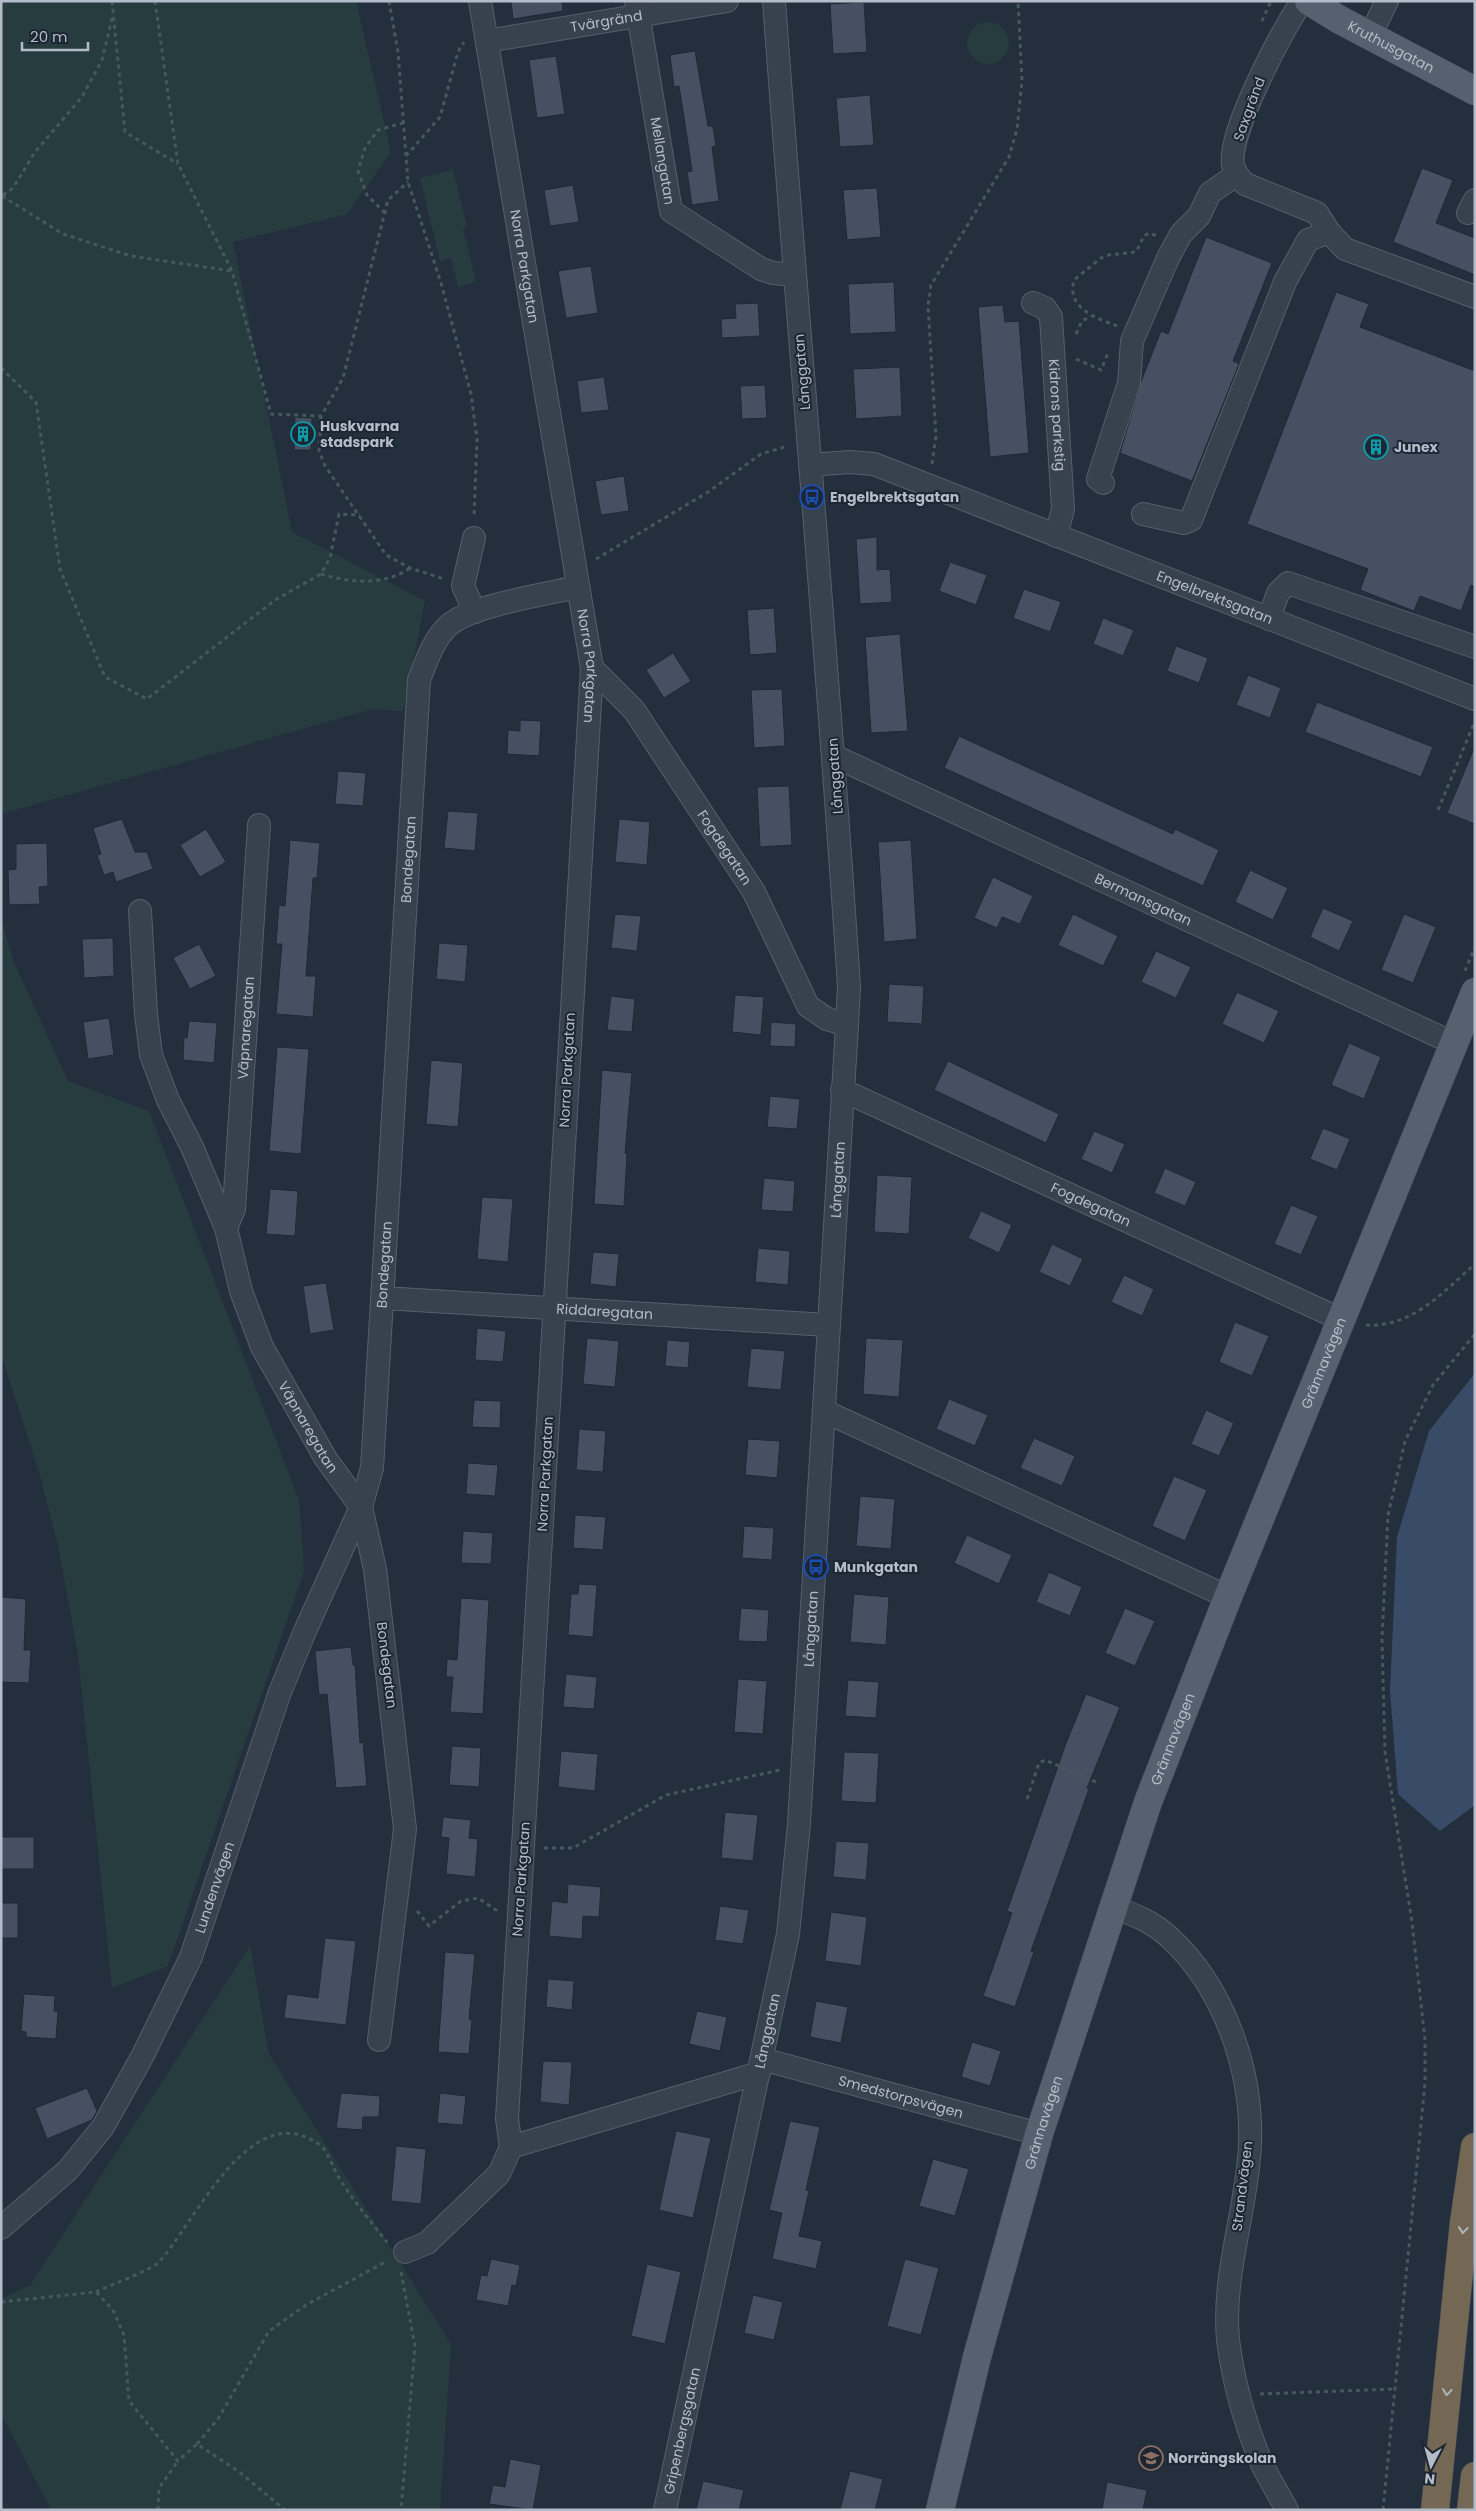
<svg xmlns="http://www.w3.org/2000/svg" width="1476" height="2511" font-family="Poppins,sans-serif">
  <style>
    .green { fill: #263c3f }
    .water { fill: #394c67 }
    .building { fill: #455162; stroke: #1f2835 }
    .lines { fill: none; stroke-linecap: round; stroke-linejoin: round }
    .minor-casing { stroke: #565f6c; stroke-width: 24 }
    .major-casing { stroke: #414a57; stroke-width: 29 }
    .highway-casing { stroke: #434c59; stroke-width: 29 }
    .path { stroke: #44595c; stroke-width: 3; stroke-dasharray: 4 4; stroke-linecap: butt }
    .minor { stroke: #38414e; stroke-width: 22 }
    .major { stroke: #56606e; stroke-width: 28 }
    .highway { stroke: #746855; stroke-width: 28 }
    .oneway { stroke: #aeb4bd }
    .labels { text-anchor: middle; dominant-baseline: central; stroke-width: 4; stroke-linejoin: round; paint-order: stroke }
    .street-label { font-size: 14px; fill: #b4bcc9; stroke: #1d2633 }
    .poi-label { font-size: 14px; font-weight: bold; fill: #b4bcc9; stroke: #1d2633; text-anchor: start }
  </style>
  <rect width="100%" height="100%" fill="#242f3e"/>
  <path class="green" d="M1,1H356L391,152L347,214L233,242L292,532L425,601L403,711L373,709L1,814Z
    M967 43a21 21 0 1 1 42 0a21 21 0 1 1-42 0Z
    M453,170L467,227L463,229L476,282L458,287L451,258L440,261L420,178Z
    M1,897L3,925L13,960L68,1081L149,1111L299,1500L304,1571L168,1966L112,1988L78,1654L58,1546L39,1472L1,1354Z
    M250,1946L269,2054L451,2344L440,2510H51L1,2413V2299L30,2285Z"/>
  <path class="water" d="M1475,1373V1805L1440,1831L1398,1794L1390,1691L1397,1537L1429,1431Z"/>
  <path class="building" d="M511,1H562L563,11L513,19Z
    M864,2L867,52L833,54L830,4Z
    M695,51L708,126H713L716,146L712,147L719,201L692,205L687,172L692,171L684,117L679,86L674,87L670,55Z
    M556,56L565,114L537,118L529,60Z
    M870,95L874,145L840,147L836,98Z
    M1422,168L1453,180L1436,223L1475,238V275L1393,242Z
    M573,185L579,222L550,226L544,190Z
    M877,188L881,237L847,240L843,190Z
    M1206,237L1272,263L1233,361L1239,364L1192,481L1120,453L1142,379L1161,331L1168,334Z
    M591,266L598,313L566,318L558,271Z
    M894,282L896,332L850,334L848,284Z
    M1336,292L1369,304L1360,327L1475,371V587L1471,585L1461,611L1420,596L1414,611L1360,590L1368,569L1247,524Z
    M758,303L760,336L722,338L721,319L736,318L735,304Z
    M1003,305L1005,322L1019,321L1029,453L990,457L978,307Z
    M900,367L902,416L856,419L853,369Z
    M604,377L609,410L581,413L577,381Z
    M765,385L767,418L742,419L740,386Z
    M295,417L312,418L311,450H294Z
    M624,476L629,511L601,515L595,481Z
    M877,537V570L890,569L892,602L860,604L856,539Z
    M950,562L987,575L976,605L939,591Z
    M1024,589L1061,602L1050,632L1013,618Z
    M774,608L777,653L750,655L747,610Z
    M1103,618L1134,630L1123,656L1093,644Z
    M900,634L908,731L871,733L865,637Z
    M1176,646L1208,658L1199,683L1167,671Z
    M673,653L691,681L664,698L646,670Z
    M1248,675L1281,688L1270,718L1236,705Z
    M782,689L785,746L754,748L751,690Z
    M1317,702L1433,747L1421,777L1305,732Z
    M520,720L541,721L539,756L507,754L508,730L520,731Z
    M959,736L1173,834L1175,829L1219,850L1203,886L944,768Z
    M1475,746V824L1447,813Z
    M338,771L366,773L363,806L335,804Z
    M789,786L792,845L760,847L757,787Z
    M448,811L478,813L475,851L444,848Z
    M122,819L135,852H147L153,869L116,882L113,872L104,875L97,855L101,854L93,828Z
    M619,819L650,822L647,865L615,862Z
    M206,829L226,862L200,877L180,845Z
    M290,840L320,843L317,878H313L306,976H316L313,1017L276,1014L282,944H276L279,905L285,906Z
    M911,840L917,939L884,942L878,842Z
    M47,843L48,886L39,887L40,904L9,905L8,870L16,869V844Z
    M1250,870L1288,888L1273,920L1235,902Z
    M993,877L1033,896L1020,924L1002,917L997,928L974,918Z
    M1323,908L1353,921L1339,951L1310,937Z
    M615,914L641,916L637,951L611,948Z
    M1073,914L1118,936L1103,966L1058,945Z
    M1404,914L1436,927L1413,983L1381,970Z
    M113,938L114,976L84,978L82,939Z
    M439,943L468,945L465,982L436,979Z
    M199,944L216,976L190,989L173,958Z
    M1156,951L1191,967L1176,998L1141,982Z
    M889,984L924,986L922,1024L887,1022Z
    M1237,992L1279,1011L1264,1043L1222,1024Z
    M735,995L764,997L761,1035L732,1032Z
    M611,996L635,999L632,1032L607,1030Z
    M109,1018L114,1055L88,1059L83,1022Z
    M189,1021L217,1023L214,1063L183,1060L184,1037L187,1038Z
    M771,1022L796,1024L795,1047L770,1046Z
    M1349,1043L1381,1057L1364,1099L1331,1085Z
    M277,1047L309,1049L301,1154L269,1151Z
    M431,1060L463,1063L458,1127L426,1124Z
    M948,1061L1059,1114L1046,1143L934,1090Z
    M602,1070L632,1073L625,1153L627,1154L624,1206L594,1204Z
    M770,1096L800,1099L797,1129L767,1127Z
    M1323,1128L1350,1139L1337,1170L1310,1159Z
    M1094,1131L1125,1144L1112,1173L1081,1159Z
    M1165,1168L1196,1182L1185,1206L1154,1193Z
    M877,1175L912,1177L909,1234L874,1232Z
    M764,1178L795,1181L793,1212L761,1210Z
    M270,1189L298,1191L295,1236L266,1234Z
    M482,1197L513,1199L508,1262L477,1259Z
    M1291,1205L1318,1216L1301,1255L1274,1244Z
    M981,1211L1012,1225L999,1253L968,1238Z
    M1052,1244L1083,1259L1070,1286L1039,1272Z
    M758,1248L790,1251L788,1285L755,1282Z
    M593,1252L619,1254L616,1287L590,1284Z
    M1124,1275L1154,1289L1142,1316L1111,1302Z
    M326,1283L334,1330L310,1334L303,1286Z
    M1235,1322L1269,1336L1252,1376L1219,1362Z
    M477,1328L506,1331L503,1362L475,1360Z
    M587,1338L619,1341L615,1387L583,1384Z
    M866,1338L903,1340L899,1397L863,1394Z
    M667,1340L690,1342L688,1368L665,1366Z
    M751,1348L785,1351L781,1390L747,1387Z
    M949,1399L988,1415L975,1446L936,1429Z
    M474,1400L501,1401L500,1428L472,1427Z
    M1206,1410L1234,1423L1219,1456L1191,1444Z
    M579,1429L606,1431L603,1472L576,1470Z
    M1034,1438L1075,1456L1062,1486L1020,1468Z
    M748,1439L780,1441L777,1478L745,1475Z
    M468,1463L498,1465L495,1496L466,1494Z
    M1174,1476L1207,1490L1185,1541L1152,1526Z
    M860,1496L895,1499L891,1549L856,1546Z
    M575,1515L606,1517L603,1550L573,1548Z
    M744,1526L774,1528L772,1560L742,1558Z
    M463,1531L493,1533L491,1564L461,1563Z
    M967,1535L1012,1555L999,1584L954,1563Z
    M1049,1572L1082,1587L1070,1616L1036,1602Z
    M579,1584L597,1585L593,1637L568,1635L571,1594H578Z
    M854,1594L889,1597L886,1645L850,1642Z
    M1,1597L26,1599L24,1650H31L29,1683L1,1682Z
    M461,1598L489,1600L483,1714L450,1712L453,1677H446L447,1659L457,1660Z
    M741,1608L769,1610L767,1642L738,1641Z
    M1125,1608L1155,1621L1135,1666L1105,1653Z
    M351,1647L353,1665H355L360,1743L363,1742L367,1786L336,1788L327,1694L319,1695L315,1651Z
    M566,1674L597,1677L594,1709L563,1707Z
    M738,1679L767,1681L763,1734L734,1732Z
    M848,1680L879,1682L876,1718L845,1716Z
    M1086,1694L1120,1707L1087,1788L1089,1789L1031,1951L1034,1952L1015,2007L983,1996L1012,1913L1007,1911L1065,1746Z
    M452,1746L481,1748L479,1787L449,1785Z
    M561,1751L598,1754L595,1791L558,1787Z
    M844,1752L879,1753L876,1803L841,1801Z
    M725,1812L758,1815L753,1861L721,1858Z
    M443,1817L471,1820L469,1838L478,1839L475,1877L446,1874L449,1838L441,1837Z
    M1,1837H34V1869H1Z
    M836,1841L869,1843L866,1880L833,1877Z
    M568,1884L601,1887L599,1917L583,1916L582,1939L549,1936L552,1901L567,1903Z
    M1,1903H18V1938H1Z
    M720,1906L749,1910L743,1944L715,1940Z
    M831,1912L867,1917L861,1966L825,1961Z
    M325,1938L356,1941L346,2025L284,2018L287,1994L318,1998Z
    M445,1952L475,1954L469,2019L472,2020L469,2054L438,2052Z
    M548,1979L574,1981L572,2010L546,2007Z
    M24,1994L55,1996L54,2011L58,2012L56,2039L26,2037V2032L21,2031Z
    M816,2001L848,2007L841,2043L810,2037Z
    M697,2011L727,2017L720,2051L689,2044Z
    M972,2042L1001,2051L990,2086L961,2077Z
    M543,2061L572,2062L569,2105L540,2102Z
    M87,2088L97,2111L92,2120L47,2139L35,2108Z
    M341,2093L380,2096L379,2117H363L362,2130L336,2128Z
    M440,2093L466,2096L463,2125L437,2123Z
    M790,2121L820,2127L806,2190L809,2191L799,2236L822,2241L816,2269L772,2259L782,2213L769,2210Z
    M676,2131L711,2138L693,2218L659,2210Z
    M396,2146L426,2149L421,2204L391,2201Z
    M933,2159L969,2169L955,2216L919,2206Z
    M491,2259L520,2265L516,2286L512,2285L508,2306L476,2300L481,2275L487,2276Z
    M905,2259L939,2268L921,2335L887,2326Z
    M647,2264L681,2272L665,2344L631,2336Z
    M753,2295L783,2302L774,2340L744,2333Z
    M510,2459L541,2465L533,2510L489,2504L493,2485L505,2487Z
    M850,2471L883,2479L875,2510H840Z
    M703,2481L744,2490L739,2510H696Z
    M1107,2482L1147,2490L1143,2510H1102Z"/>
  <g class="lines">
    <g class="minor-casing">
      <g id="minor">
        <path id="s1" d="M480,1L592,668L507,2119L511,2147"/>
        <path id="s2" d="M636,1L671,211L761,269L773,273L794,275"/>
        <path d="M1302,1C1283,30 1227,133 1233,165C1235,173 1240,179 1245,184L1317,213L1329,232L1345,249L1475,297"/>
        <path d="M1370,36L1387,1"/>
        <path id="s3" d="M487,41L727,1"/>
        <path d="M1468,213L1475,200"/>
        <path id="s4" d="M1033,303L1045,308L1051,317L1063,509L1056,536"/>
        <path id="s5" d="M810,465L850,462L874,464L1475,699"/>
        <path d="M1103,483L1098,479L1129,383L1132,341L1168,258L1181,234L1199,216L1210,193L1236,175"/>
        <path d="M1143,514L1184,523L1191,520L1285,282L1308,240L1329,232"/>
        <path d="M474,538L463,586L475,612"/>
        <path d="M1269,619L1278,593L1288,583L1475,647"/>
        <path id="s6" d="M592,668L634,710L754,892L808,1006L827,1019L847,1025"/>
        <path id="s7" d="M834,756L1453,1043"/>
        <path id="s8" d="M140,911L146,1014L151,1055L168,1100L192,1147L226,1228L241,1291L262,1347L326,1459L361,1507"/>
        <path id="s9" d="M842,1090L1340,1319"/>
        <path id="s10" d="M226,1228L234,1209L259,825"/>
        <path id="s11" d="M383,1298L828,1325"/>
        <path d="M824,1411L1228,1597"/>
        <path d="M1113,1907C1133,1914 1153,1922 1169,1937C1224,1987 1253,2071 1250,2145C1247,2210 1222,2274 1228,2340C1233,2379 1244,2420 1259,2457C1266,2475 1278,2492 1287,2510"/>
        <path id="s12" d="M379,2040L405,1829L375,1569L361,1507L372,1468L419,680C426,662 433,640 448,626C468,606 547,594 577,587"/>
        <path id="s13" d="M762,2059L1039,2134"/>
        <path d="M511,2147L759,2073"/>
        <path id="s14" d="M1,2228L68,2170L103,2127L143,2055L191,1957L280,1692L305,1631L361,1507"/>
        <path d="M405,2252L427,2243L499,2174L511,2147"/>
        <path id="s15" d="M665,2510L788,1934L799,1824L847,1025L849,987C828,658 798,330 774,1"/>
      </g>
    </g>
    <g class="major-casing">
      <g id="major">
        <path id="s16" d="M1309,1L1340,20L1475,91"/>
        <path id="s17" d="M940,2510L977,2357L1039,2134L1148,1802L1228,1597L1475,992"/>
      </g>
    </g>
    <g class="highway-casing">
      <path id="highway" d="M1435,2510L1464,2222L1475,2147
        M1471,2510L1475,2476"/>
    </g>
    <path class="path" d="M112,1L125,132L178,164
      M155,1L178,164L232,271L271,414L321,416L343,378L388,200L408,182
      M389,1L398,52L408,182L441,283L471,394L477,439L474,517
      M1262,21L1271,1
      M406,156L440,117L458,52L464,42
      M3,195L13,188L35,152L82,97L102,60L113,14
      M2,196L63,234L131,256L232,271
      M385,213L367,195L358,171L365,148L378,130L403,123
      M1117,326C1096,318 1066,308 1074,280L1101,258L1109,255L1136,252L1144,236L1149,233L1157,236
      M1076,334L1082,321L1091,316
      M1076,359L1101,370L1108,353
      M1,368L36,402L60,569L105,677L147,699L275,600L321,574L330,558L339,514L360,515
      M321,416L319,451L325,466L386,555L410,568L444,579
      M932,464L936,436L928,306L931,285L1009,157L1017,129L1022,81L1018,1
      M596,559L708,492L761,454L788,446
      M321,574C351,583 384,586 410,568
      M1438,810L1475,721
      M1465,971L1475,947
      M1366,1325C1412,1328 1443,1292 1475,1264
      M1027,1799L1039,1763L1045,1760L1096,1782
      M544,1848H573L666,1795L780,1770
      M417,1911L429,1926L461,1901L478,1898L496,1910L497,1907
      M401,2272L415,2346L401,2510
      M96,2292C110,2285 149,2271 158,2263C195,2224 250,2094 320,2145C329,2152 333,2169 339,2178C353,2200 370,2221 387,2242
      M1,2302L96,2292L113,2310L124,2335L129,2401L178,2461L197,2444L238,2471L285,2510
      M1260,2394L1394,2389
      M197,2444L218,2419L269,2331L306,2305L387,2261
      M158,2510L159,2488L178,2461
      M1383,2510L1425,2083V2040L1412,1922L1385,1752L1382,1639L1388,1515L1405,1441L1433,1385L1475,1334"/>
    <use href="#minor" class="minor"/>
    <use href="#major" class="major"/>
    <use href="#highway" class="highway"/>
  </g>
  <defs><path id="oneway-chevron" d="M-2-3.5L2.5 0L-2 3.5" fill="none" stroke-width="1.6" stroke-linecap="round" stroke-linejoin="round" transform="scale(1.25)"/></defs>
  <g class="oneway">
    <use href="#oneway-chevron" transform="translate(1463 2230) rotate(96)"/>
    <use href="#oneway-chevron" transform="translate(1447 2392) rotate(96)"/>
  </g>
  <defs>
    <g id="building-ring" transform="scale(1.25)"><circle r="9.5" fill="#1d2633" stroke="#0f9aa8" stroke-width="1.5"/><path d="M-4-6H4V6H1V3H-1V6H-4ZM-2.5-4.3h1.7v1.8h-1.7ZM.8-4.3h1.7v1.8H.8ZM-2.5-1h1.7V.8h-1.7ZM.8-1h1.7V.8H.8Z" fill="#0f9aa8"/></g>
    <g id="bus-ring" transform="scale(1.25)"><circle r="9.5" fill="#1d2633" stroke="#1a4fb4" stroke-width="1.5"/><path d="M-5-6H5V4H4V6H2V4H-2V6H-4V4H-5ZM-3.5-4V0h7V-4ZM-3.5 1.2v1.5H-2V1.2ZM2 1.2v1.5H3.5V1.2Z" fill="#1a4fb4"/></g>
    <g id="school-ring" transform="scale(1.25)"><circle r="9.5" fill="#1d2633" stroke="#8d6e63" stroke-width="1.5"/><path d="M0-5L7-2L0 1L-7-2ZM-4 1L0 2.5L4 1V4Q0 6-4 4Z" fill="#8d6e63"/></g>
  </defs>
  <g fill-rule="evenodd">
    <use href="#building-ring" x="303" y="434"/>
    <use href="#building-ring" x="1376" y="447"/>
    <use href="#bus-ring" x="812" y="497"/>
    <use href="#bus-ring" x="816" y="1567"/>
    <use href="#school-ring" x="1151" y="2458"/>
  </g>
  <g class="labels">
    <g class="street-label">
      <text stroke="none"><textPath href="#s3" startOffset="121">Tvärgränd</textPath></text>
      <text stroke="none"><textPath href="#s16" startOffset="94">Kruthusgatan</textPath></text>
      <text transform="translate(1249 109) rotate(-70)">Saxgränd</text>
      <text stroke="none"><textPath href="#s2" startOffset="162">Mellangatan</textPath></text>
      <text stroke="none"><textPath href="#s1" startOffset="269">Norra Parkgatan</textPath></text>
      <text transform="translate(802 372) rotate(-95)">Långgatan</text>
      <text stroke="none"><textPath href="#s4" startOffset="122">Kidrons parkstig</textPath></text>
      <text stroke="none"><textPath href="#s5" startOffset="430">Engelbrektsgatan</textPath></text>
      <text stroke="none"><textPath href="#s1" startOffset="674">Norra Parkgatan</textPath></text>
      <text transform="translate(835 776) rotate(-94)">Långgatan</text>
      <text stroke="none"><textPath href="#s6" startOffset="224">Fogdegatan</textPath></text>
      <text stroke="none"><textPath href="#s12" startOffset="1188">Bondegatan</textPath></text>
      <text stroke="none"><textPath href="#s7" startOffset="341">Bermansgatan</textPath></text>
      <text stroke="none"><textPath href="#s10" startOffset="202">Väpnaregatan</textPath></text>
      <text transform="translate(567 1070) rotate(-87)">Norra Parkgatan</text>
      <text stroke="none"><textPath href="#s15" startOffset="1345">Långgatan</textPath></text>
      <text stroke="none"><textPath href="#s9" startOffset="274">Fogdegatan</textPath></text>
      <text stroke="none"><textPath href="#s12" startOffset="782">Bondegatan</textPath></text>
      <text stroke="none"><textPath href="#s11" startOffset="222">Riddaregatan</textPath></text>
      <text stroke="none"><textPath href="#s17" startOffset="1211">Grännavägen</textPath></text>
      <text stroke="none"><textPath href="#s8" startOffset="550">Väpnaregatan</textPath></text>
      <text transform="translate(545 1474) rotate(-87)">Norra Parkgatan</text>
      <text stroke="none"><textPath href="#s15" startOffset="895">Långgatan</textPath></text>
      <text transform="translate(387 1665) rotate(83)">Bondegatan</text>
      <text stroke="none"><textPath href="#s17" startOffset="806">Grännavägen</textPath></text>
      <text transform="translate(521 1879) rotate(-86)">Norra Parkgatan</text>
      <text stroke="none"><textPath href="#s14" startOffset="409">Lundenvägen</textPath></text>
      <text stroke="none"><textPath href="#s15" startOffset="490">Långgatan</textPath></text>
      <text stroke="none"><textPath href="#s13" startOffset="144">Smedstorpsvägen</textPath></text>
      <text stroke="none"><textPath href="#s17" startOffset="401">Grännavägen</textPath></text>
      <text transform="translate(1242 2186) rotate(-83)">Strandvägen</text>
      <text stroke="none"><textPath href="#s15" startOffset="81">Gripenbergsgatan</textPath></text>
    </g>
    <g class="poi-label">
      <text x="320" y="426">Huskvarna<tspan x="320" dy="16">stadspark</tspan></text>
      <text x="1394" y="447">Junex</text>
      <text x="830" y="497">Engelbrektsgatan</text>
      <text x="834" y="1567">Munkgatan</text>
      <text x="1168" y="2458">Norrängskolan</text>
    </g>
  </g>
  <rect width="1476" height="2511" fill="none" stroke="#b4bcc9" stroke-width="5"/>
  <g transform="translate(1431 2466) rotate(186)" stroke="#1d2633" stroke-width="4" paint-order="stroke">
  <path d="M0-4L9 19L0 12L-9 19Z" fill="#b4bcc9"/>
  <text y="-8" font-size="14" font-weight="bold" text-anchor="middle" fill="#b4bcc9">N</text>
  </g>
  <path d="M22 42v8h66v-8" fill="none" stroke="#b4bcc9" stroke-width="2.5"/>
  <text x="30" y="42" font-size="15" fill="#b4bcc9" stroke="#1d2633" stroke-width="4" paint-order="stroke">20 m</text>
</svg>
